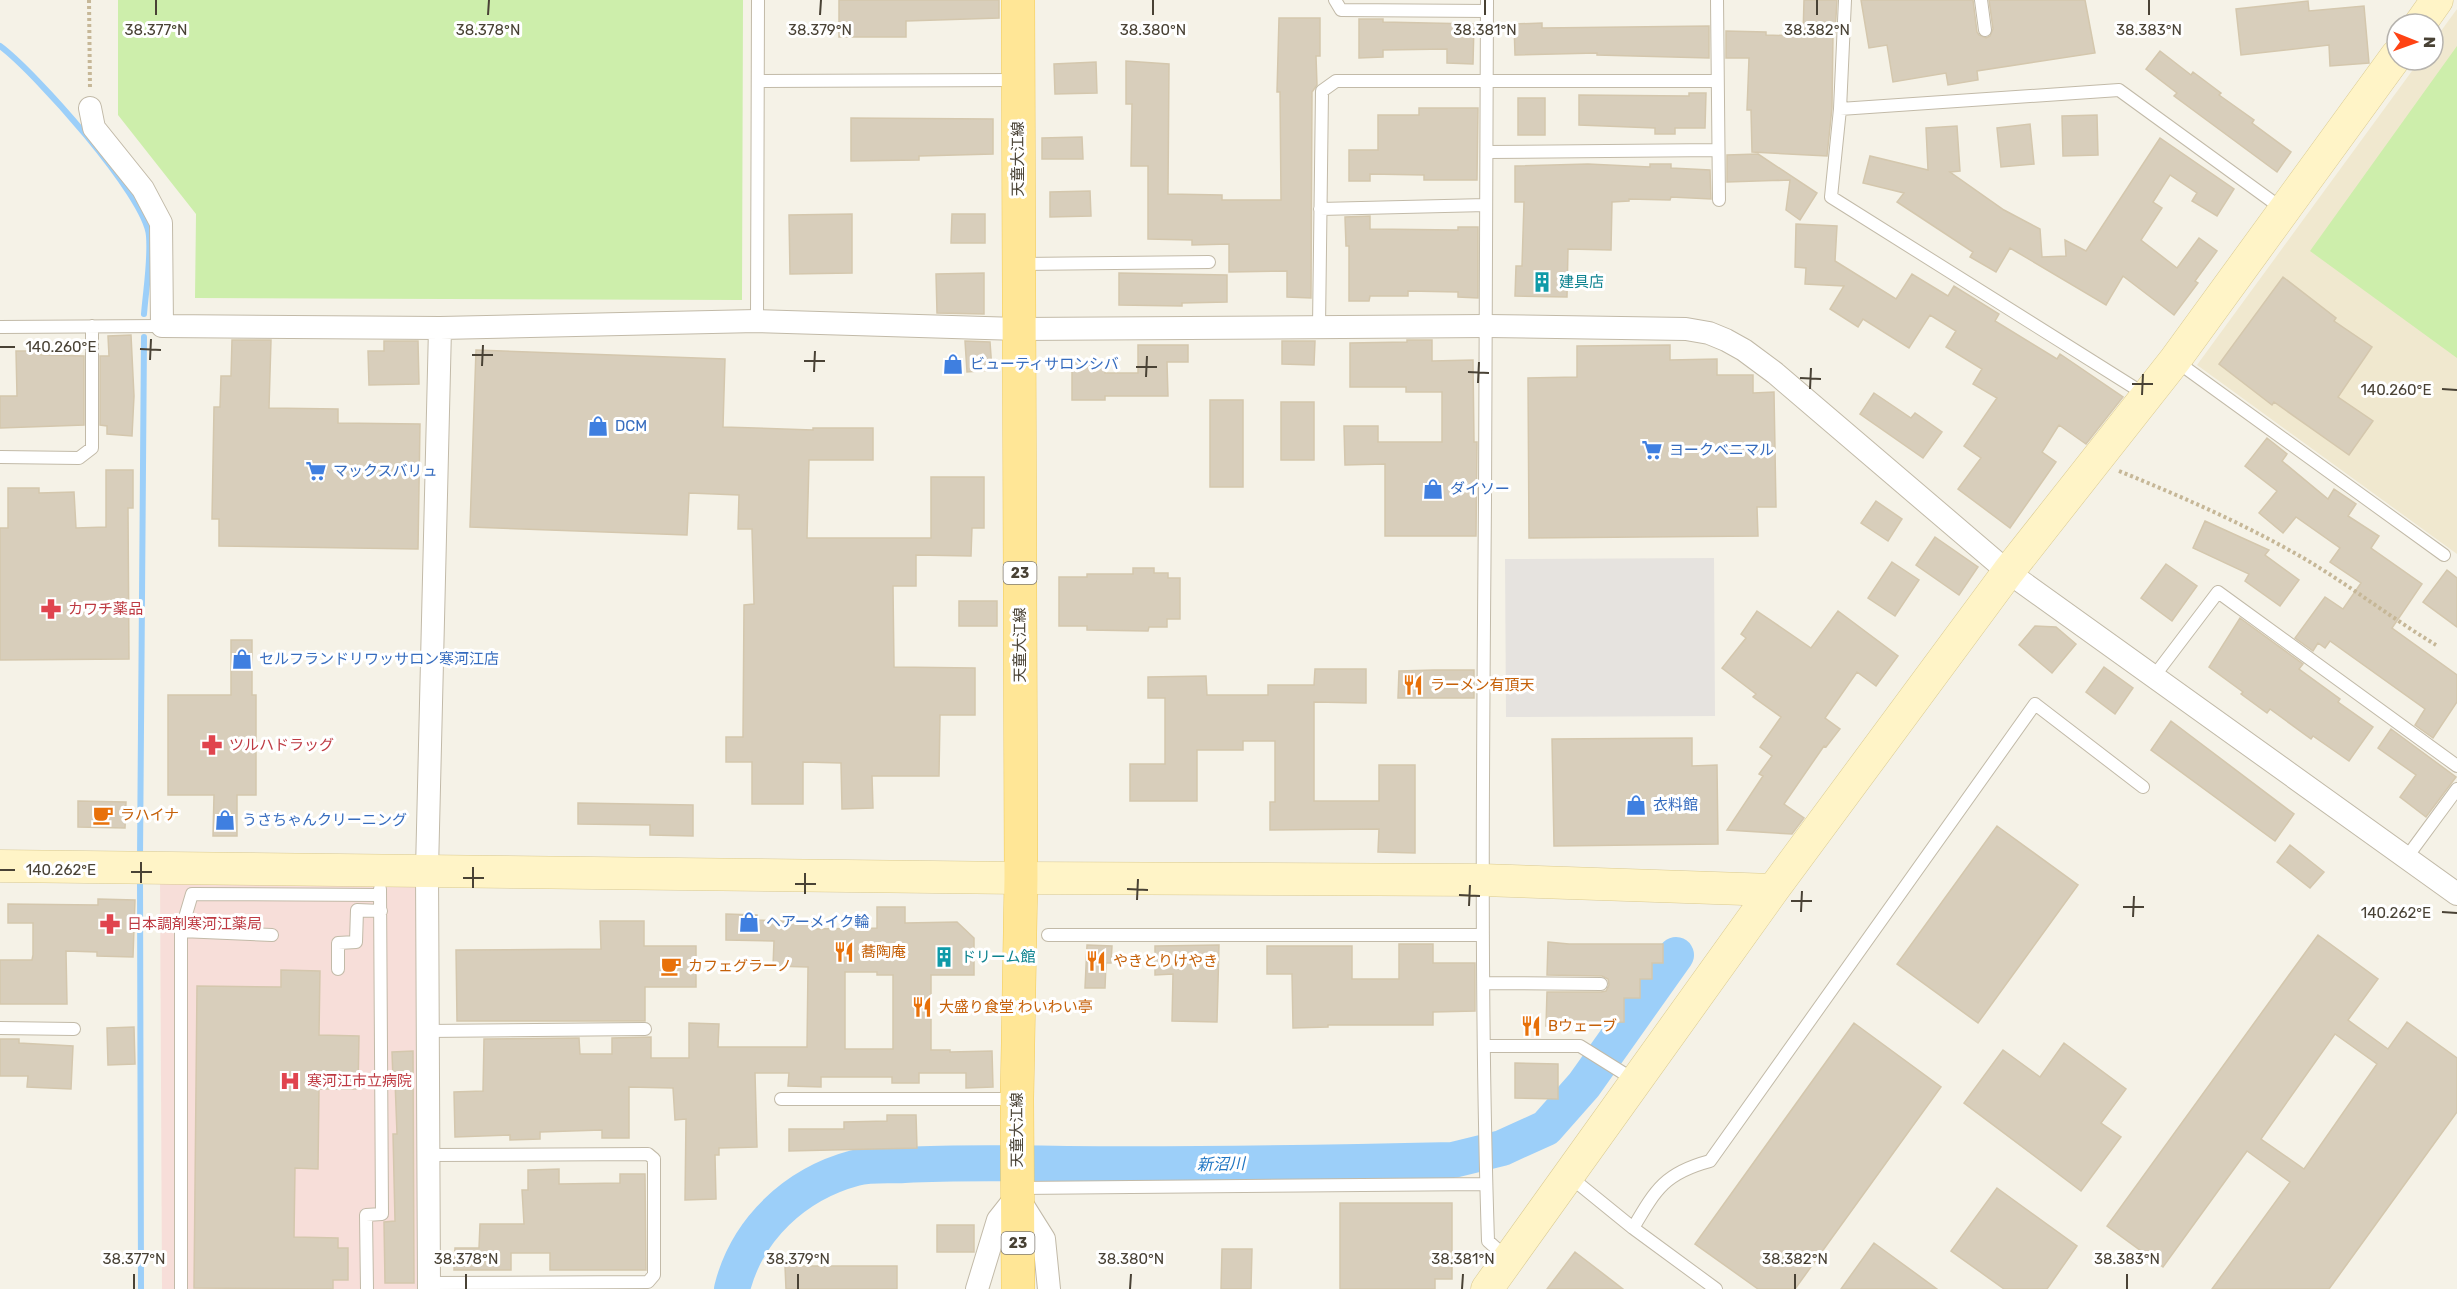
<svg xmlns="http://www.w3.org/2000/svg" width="2457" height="1289" font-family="Rubik,'Noto Sans JP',sans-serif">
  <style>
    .education { fill: #f0e8cf }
    .medical { fill: #f7ded9 }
    .green { fill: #cdeeab }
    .parking { fill: #e6e3df }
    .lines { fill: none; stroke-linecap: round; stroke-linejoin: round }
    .stream { stroke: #9ccff9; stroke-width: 6 }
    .river { stroke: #9ccff9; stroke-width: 36 }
    .building { fill: #d8cebb; stroke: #d4c7ad; stroke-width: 1.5; fill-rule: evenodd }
    .lane-casing { stroke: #c2baa8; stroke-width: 14 }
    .street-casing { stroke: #c2baa8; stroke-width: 24 }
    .secondary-casing { stroke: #daca91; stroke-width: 33 }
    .primary-casing { stroke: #f2cb58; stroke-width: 34 }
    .path { stroke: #c6b797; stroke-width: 4; stroke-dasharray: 3 3; stroke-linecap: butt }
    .lane { stroke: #fff; stroke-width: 12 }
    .street { stroke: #fff; stroke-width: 22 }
    .secondary { stroke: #fff4c7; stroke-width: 32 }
    .primary { stroke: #ffe696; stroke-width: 33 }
    .ticks { fill: none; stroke: #494235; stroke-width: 2 }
    .labels { text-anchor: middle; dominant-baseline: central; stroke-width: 6; stroke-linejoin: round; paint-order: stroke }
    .shield { fill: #fff; stroke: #807b72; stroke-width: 1.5 }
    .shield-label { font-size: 14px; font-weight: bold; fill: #494235 }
    .street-label { font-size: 15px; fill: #494235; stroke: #fff }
    .culture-label { font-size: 15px; fill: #0d838f; stroke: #fff; text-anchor: start }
    .shop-label { font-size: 15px; fill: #366cbe; stroke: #fff; text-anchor: start }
    .health-label { font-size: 15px; fill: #be3a42; stroke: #fff; text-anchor: start }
    .food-label { font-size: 15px; fill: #c56008; stroke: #fff; text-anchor: start }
    .water-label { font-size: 16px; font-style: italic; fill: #2076c3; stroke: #fff }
    .ticks-label { font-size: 15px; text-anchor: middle; fill: #494235; stroke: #fff; stroke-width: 6; stroke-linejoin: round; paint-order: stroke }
  </style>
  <rect width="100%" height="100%" fill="#f5f2e7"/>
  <path class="education" d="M2457,9V554L2197,365L2420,60H2433V42Z"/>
  <path class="medical" d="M419,870L421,1289H162L160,872Z"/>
  <path class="green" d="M118,0H743L742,300L195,298L196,214L118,115Z
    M2457,46V358L2310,251Z"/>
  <path class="parking" d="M1714,558L1715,716L1506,717L1505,559Z"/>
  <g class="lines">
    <path class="stream" d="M0,46C34,71 146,196 149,236C151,261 146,289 144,314
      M140,858L144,337
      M140,878L141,1289"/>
    <path class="river" d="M732,1289C747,1229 795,1184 855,1168C870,1164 889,1166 904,1165C959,1162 1013,1163 1067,1164C1196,1165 1324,1163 1453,1160L1502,1148L1546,1128L1584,1085L1676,955"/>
  </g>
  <path class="building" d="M839,0H999V18L906,21V37H839Z
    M1804,0H1837L1835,34H1833L1832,108L1827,156L1752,152L1751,110H1747L1749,58H1726V31L1766,32V35L1803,36Z
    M1861,0H1973L1977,32L1979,35L1986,38L1990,36L1993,29L1989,0H2085L2095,53L1977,71L1978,80L1948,85L1946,73L1893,82L1887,45L1869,48Z
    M2308,1L2309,11L2364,6L2369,63L2330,66L2329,45L2241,55L2236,9Z
    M1279,18H1320V56H1316L1317,85L1312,92L1311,298L1287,297V271L1229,272V244L1192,245V240L1148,239V166H1131L1132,104H1126V61L1169,64L1168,194L1222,195V200H1281L1280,92H1277Z
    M1359,19H1383V22L1474,24L1473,64L1447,63V49L1383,50V57L1359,58Z
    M1542,23V28L1709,26V58L1597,55V53L1515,55L1514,24Z
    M2160,51L2191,75L2193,72L2221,93L2219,95L2254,120L2252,123L2291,152L2277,172L2174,96L2177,93L2146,69Z
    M1096,62L1097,93L1055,94L1054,64Z
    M1689,93H1706L1705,128H1675V134H1655V128L1579,125V95L1689,96Z
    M1518,98H1545V135H1518Z
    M1419,108H1478L1477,180H1424V175L1370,174V181H1349V150H1378V115H1419Z
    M2097,115L2098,155L2063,156L2062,116Z
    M851,118L993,119V154L919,156V160L851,161Z
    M2030,124L2034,164L2001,167L1997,128Z
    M1957,126L1960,171L1950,172L2004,210L2040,229L2042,257L2066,256L2065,240L2086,251L2160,138L2234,189L2217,216L2192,201L2197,193L2170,175L2153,202L2162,208L2141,240L2177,268L2199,238L2217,251L2195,281L2198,283L2174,315L2123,276L2106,305L2010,248L1996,272L1970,257L1973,252L1897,202L1904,193L1863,183L1870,156L1928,170L1926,128Z
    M1082,137L1083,159H1042V138Z
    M1758,154L1817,193L1800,220L1786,210L1790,180L1727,182V155Z
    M1588,164L1650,167V164H1671V168L1710,170L1711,199L1671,197L1670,200L1629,199V201L1612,202L1611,250L1568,249L1567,297L1515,296L1516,266H1522L1524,202H1515V166Z
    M1090,191L1091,216L1050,217V192Z
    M852,214V273L790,274L789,215Z
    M952,214H985V243H951Z
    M1370,216V229L1458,230V227H1478V298L1458,297V292L1408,291V296H1370L1369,301H1349V246H1346L1345,217Z
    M1796,224L1837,226L1835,261L1896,299L1912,274L1948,296L1954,286L1999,314L1995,321L2057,359L2060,354L2123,397L2086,444L2059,425L2042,452L2056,462L2010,528L1958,489L1981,458L1964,446L1997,398L1973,384L1982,369L1946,347L1956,331L1930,315L1909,348L1863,319L1858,327L1830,309L1844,286L1805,284L1806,268L1795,267Z
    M984,273V314L937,313L936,274Z
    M1119,273L1227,275V302L1182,303V306L1119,305Z
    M2283,277L2336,318L2334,321L2372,347L2338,397L2373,421L2349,455L2274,402L2272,405L2219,364Z
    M131,335L134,396L132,436L107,434V426L100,425V356H109L108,336Z
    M232,340H271L269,408L338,409V423L420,424L418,549L219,546V519H212L214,407H220L221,376H231Z
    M1407,340H1432V361L1473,360L1474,442H1477L1476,536H1385V464L1345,465L1344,426H1378V442H1442V392H1406V387H1350V343L1407,342Z
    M384,341H418L419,384L369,385L368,351H384Z
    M965,341L990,342L992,370L967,372Z
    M1282,341H1315L1314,365L1282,364Z
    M1138,345H1188V362H1167L1168,396H1105V400H1072V361H1105V373H1138Z
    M1670,345V360L1717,359V375H1753V393L1774,392L1776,507H1757L1758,536L1529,538L1528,378L1577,377V346Z
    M476,350L725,359L723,427L813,430V428H873V460H809L807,538H931V477H984V528H972L971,556L916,555V586H893L894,667L975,668V715H940L939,776H872L873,808L842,809L841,763L803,762V804H752V762H726V737H743L744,605L754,604L752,529H738L739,495L689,493L687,535L470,527Z
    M16,351H41V355L84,356V425L0,428V396H17Z
    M1874,393L1911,418L1915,413L1942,432L1923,458L1860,414Z
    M1210,400H1243V487H1210Z
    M1281,402H1314V460H1281Z
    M2267,438L2287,454L2282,461L2328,499L2334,489L2356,504L2348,516L2379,536L2371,548L2422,584L2392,628L2457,675V702L2433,738L2415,725L2425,709L2330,641L2325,648L2318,643L2313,651L2295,638L2325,597L2343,609L2361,583L2330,562L2340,548L2296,517L2283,533L2259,513L2277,491L2245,466Z
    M106,470H133V508H128L129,659L0,660V528H8V488H39V493L74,492L76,528L106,527Z
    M1876,501L1902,519L1888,541L1861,523Z
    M2205,521L2269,550L2265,555L2299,580L2280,606L2245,581L2249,574L2193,548Z
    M1935,537L1978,567L1959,595L1916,565Z
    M1892,562L1919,580L1895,616L1868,598Z
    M2166,564L2197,586L2172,621L2141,598Z
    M1133,568H1154V573H1168V578H1180V619H1167V627H1149L1148,631L1087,630V626H1059V577H1087V574H1133Z
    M2447,570L2457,578V627L2423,602Z
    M959,601H997V626H959Z
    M1757,611L1811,648L1838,611L1898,656L1876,686L1857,672L1825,718L1840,729L1826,747L1824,746L1784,804L1804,818L1792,834L1727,830L1763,776L1759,774L1772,756L1760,747L1781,717L1753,697L1756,694L1722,668L1746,638L1741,634Z
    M2240,618L2303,664L2299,669L2340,699L2338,702L2373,727L2349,761L2313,736L2311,739L2270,709L2267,713L2241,694L2243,692L2209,667Z
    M2035,626L2056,627L2076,644L2052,673L2019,645Z
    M231,640H252V695H256V795H237V836H213L214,795H168V695H231Z
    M2104,667L2133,688L2115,714L2086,692Z
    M1315,669H1366V703L1314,702V801H1379V765H1415V853L1378,852L1379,829L1270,830V802H1275V741H1243V750H1197V801H1130V764H1165V698H1148V677L1206,676L1207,695H1268V685H1314Z
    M1434,670H1474V698H1398L1399,671Z
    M2171,721L2294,814L2275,841L2151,750Z
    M2391,729L2456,777L2426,817L2400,797L2416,775L2378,748Z
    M1692,738V766L1717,765L1718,844L1554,846L1552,739Z
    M78,801L126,802L125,828L78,827Z
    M578,803L693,805V836L650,835V825L578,824Z
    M1997,826L2078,885L1978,1023L1897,964Z
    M2290,845L2324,872L2310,888L2277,862Z
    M98,899L135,900L133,957L97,956V952L66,951L67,1004H0V960H32L33,955V923H8V904L98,905Z
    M877,907H905V923L957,922L974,938V975H931V1050H950V1052L992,1051L993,1087L966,1088V1073H919V1083H892V1077H821V1087L788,1086L789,1073H755L757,1147L719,1148V1155H715L716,1199L685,1200L686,1119L675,1120L673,1088L629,1087V1138H602V1130L540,1132V1139L510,1140V1135L455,1137L454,1092L483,1091L484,1039L579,1038L580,1054H612V1038L651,1037V1058H689V1023L719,1024L718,1047H807L808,967L773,966L774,941L726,940V914L757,915V920L811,922V929L877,928ZM845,972H877V975H893V1049H845Z
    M600,921H644V946H696V987H645V1021H457L456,950L601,949Z
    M2318,935L2378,979L2348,1020L2388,1049L2407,1022L2457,1058V1112L2329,1289H2212L2290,1182L2247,1151L2163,1267L2107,1226ZM2335,1034L2377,1064L2304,1169L2261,1139Z
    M1548,942L1569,944H1663V963H1652V979H1640V998H1624V1022L1567,1023V1027L1546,1026L1547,992H1601L1606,991L1609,985L1608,979L1602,976L1547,975Z
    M1399,944H1433V963H1475V1011L1433,1012V1025H1328V1027L1293,1028L1292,974H1267V946H1352V979H1399Z
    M1087,945L1112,946L1111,963H1106L1105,988H1085Z
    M1219,945L1217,1022L1172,1021L1173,974L1155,975V946Z
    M281,970L320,971L319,1035L359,1036L358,1089H319L318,1169L295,1168L294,1237L338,1238V1248H348V1280H333V1289L194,1288L197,986L281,987Z
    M1854,1023L1941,1087L1795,1289H1758L1695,1244Z
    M134,1027L135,1064L108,1065L107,1028Z
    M0,1039H19V1043L73,1046L71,1089L27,1087L28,1076H0Z
    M2064,1043L2126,1089L2101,1123L2121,1137L2081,1191L1964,1103L2003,1050L2040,1077Z
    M413,1051L414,1283H385L384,1222L395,1221L393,1134H397L395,1080H393L392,1052Z
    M1515,1063L1558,1064V1099L1515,1098Z
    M887,1115H916L917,1148L789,1151V1129H844V1122L887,1121Z
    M559,1169V1184L620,1183V1174H645L646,1270H550V1253H511V1270H454L455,1248H479L480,1224H524L522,1190H528V1170Z
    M1997,1188L2077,1246L2047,1289H2004L1951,1251Z
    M1340,1203H1452V1279H1435V1289H1340Z
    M937,1225H974V1252H937Z
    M1874,1243L1937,1289H1841Z
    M1222,1249H1252L1251,1289H1221Z
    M1575,1252L1623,1289H1547Z
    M785,1266H897V1289H786Z"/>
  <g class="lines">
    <g class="lane-casing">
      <path id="lane" d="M1335,0L1341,10L1487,11
        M1487,0C1485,166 1487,333 1485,499C1483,746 1480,994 1488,1241L1508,1259
        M1717,0L1719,200
        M1845,0L1840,109L1831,197L2146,395
        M1981,0L1985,30
        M758,81L1017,80
        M1840,109L2119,90L2284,210
        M1487,152L1718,150
        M1320,209L1486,205
        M1021,264L1209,262
        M757,321L758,0
        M0,327L162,326
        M1319,327L1322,91L1336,81H1717
        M2176,361L2444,555
        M0,457L79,458L92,448V326
        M2155,675L2218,592L2457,766
        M2407,857L2457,789
        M181,931L272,935
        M1048,935H1483
        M338,969V943L356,942L357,910L381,911
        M1484,983L1601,984
        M0,1028L74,1029
        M426,1031L645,1029
        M1485,1046H1580L1636,1081
        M781,1099H1016
        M428,1155L648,1154L654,1159V1275L648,1282L429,1283
        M1569,1176L1633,1228
        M1019,1188L1486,1184
        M181,1289V931L192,894L380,895
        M367,1289L366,1215L382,1214L380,889
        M1716,1289L1633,1228C1656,1189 1665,1173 1710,1161L2035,704L2143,787"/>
    </g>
    <g class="street-casing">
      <path id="street" d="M90,108L94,128L143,189L161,223L162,326L440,328
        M429,1289L427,870L440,328L757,321L1019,329L1487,326L1686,329L1709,333L1726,340L1744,350L1775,373L2008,572L2457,894
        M977,1289L998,1220L1017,1196L1044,1239L1049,1289"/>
    </g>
    <g class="secondary-casing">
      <path id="secondary" d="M2420,24L2437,0
        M0,866L1021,878L1482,880L1773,890
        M1487,1289L1773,890L2008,572L2175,360L2397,55"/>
    </g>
    <g class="primary-casing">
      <path id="primary" d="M1018,1289L1017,1099L1021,878L1018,0"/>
    </g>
    <path class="path" d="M89,0L90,89
      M2119,471C2185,498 2249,526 2310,562C2353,588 2393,619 2436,645"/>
    <use href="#lane" class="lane"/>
    <use href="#street" class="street"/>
    <use href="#secondary" class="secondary"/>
    <use href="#primary" class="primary"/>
  </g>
  <path class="ticks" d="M156,15V0M488,15L489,0M820,15L821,0M1153,15V0M1485,15V0M1817,15V0M2149,15V0M0,347H15M140,349L161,350M472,355H493M150,360L151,339M804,361H825M482,366L483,345M1136,367H1157M814,372L815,351M1468,372L1489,373M1146,377L1147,356M1800,378L1821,379M1478,383L1479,362M2132,384H2153M1810,389L1811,368M2442,389L2457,390M2142,395L2143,374M0,870H15M131,872H152M463,878H484M141,883V862M795,884H816M473,888V867M1127,889L1148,890M805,894V873M1459,895L1480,896M1137,900L1138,879M1791,901H1812M1469,906L1470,885M2123,907H2144M1801,912L1802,891M2442,912L2457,913M2133,917L2134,896M134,1289V1274M466,1289V1274M798,1289V1274M1130,1289L1131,1274M1462,1289L1463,1274M1795,1289V1274M2127,1289V1274"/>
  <defs>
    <g id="building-bare" transform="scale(1.62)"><path d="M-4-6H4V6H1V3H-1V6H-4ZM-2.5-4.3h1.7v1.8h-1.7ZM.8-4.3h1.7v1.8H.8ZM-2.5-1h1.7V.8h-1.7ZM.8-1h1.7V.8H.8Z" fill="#0f9aa8" stroke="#fff" stroke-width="2.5" paint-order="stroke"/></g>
    <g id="shop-bare" transform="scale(1.62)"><path d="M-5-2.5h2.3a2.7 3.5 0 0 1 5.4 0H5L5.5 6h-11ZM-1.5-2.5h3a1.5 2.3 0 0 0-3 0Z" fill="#3f7fe0" stroke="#fff" stroke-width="2.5" paint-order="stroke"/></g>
    <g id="supermarket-bare" transform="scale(1.62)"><path d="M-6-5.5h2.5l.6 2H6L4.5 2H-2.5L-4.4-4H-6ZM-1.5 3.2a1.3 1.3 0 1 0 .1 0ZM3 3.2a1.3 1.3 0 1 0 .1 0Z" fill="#3f7fe0" stroke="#fff" stroke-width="2.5" paint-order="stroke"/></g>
    <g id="pharmacy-bare" transform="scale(1.62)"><path d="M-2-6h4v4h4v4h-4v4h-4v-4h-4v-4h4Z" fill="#e0444e" stroke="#fff" stroke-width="2.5" paint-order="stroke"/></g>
    <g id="restaurant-bare" transform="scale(1.62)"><path d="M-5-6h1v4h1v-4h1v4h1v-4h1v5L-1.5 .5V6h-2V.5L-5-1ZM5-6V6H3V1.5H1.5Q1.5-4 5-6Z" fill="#e8710a" stroke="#fff" stroke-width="2.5" paint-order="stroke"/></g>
    <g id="cafe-bare" transform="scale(1.62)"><path d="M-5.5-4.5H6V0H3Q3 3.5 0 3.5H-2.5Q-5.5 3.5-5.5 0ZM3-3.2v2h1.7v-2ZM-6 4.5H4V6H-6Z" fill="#e8710a" stroke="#fff" stroke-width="2.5" paint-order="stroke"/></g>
    <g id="hospital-bare" transform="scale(1.62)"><path d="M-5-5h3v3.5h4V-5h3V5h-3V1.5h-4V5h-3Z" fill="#e0444e" stroke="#fff" stroke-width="2.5" paint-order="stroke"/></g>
  </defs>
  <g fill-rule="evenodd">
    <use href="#building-bare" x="1542" y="282"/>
    <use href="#shop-bare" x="953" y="364"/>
    <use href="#shop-bare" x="598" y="426"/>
    <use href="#supermarket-bare" x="1652" y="450"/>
    <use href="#supermarket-bare" x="316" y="471"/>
    <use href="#shop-bare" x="1433" y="489"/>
    <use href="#pharmacy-bare" x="51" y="609"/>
    <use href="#shop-bare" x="242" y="659"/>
    <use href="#restaurant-bare" x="1413" y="685"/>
    <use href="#pharmacy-bare" x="212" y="745"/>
    <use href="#shop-bare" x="1636" y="805"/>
    <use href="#cafe-bare" x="103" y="815"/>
    <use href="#shop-bare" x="225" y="820"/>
    <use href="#shop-bare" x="749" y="922"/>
    <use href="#pharmacy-bare" x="110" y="924"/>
    <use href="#restaurant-bare" x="844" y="952"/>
    <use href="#building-bare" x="944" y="957"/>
    <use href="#restaurant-bare" x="1096" y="961"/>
    <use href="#cafe-bare" x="671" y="966"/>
    <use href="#restaurant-bare" x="922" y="1007"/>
    <use href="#restaurant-bare" x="1531" y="1026"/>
    <use href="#hospital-bare" x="290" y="1081"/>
  </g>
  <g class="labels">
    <g class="shield">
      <rect x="1003.5" y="562" width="33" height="22" rx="4.5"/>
      <rect x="1001.5" y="1232" width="33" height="22" rx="4.5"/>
    </g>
    <g class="shield-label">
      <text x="1020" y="573">23</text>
      <text x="1018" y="1243">23</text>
    </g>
    <g class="street-label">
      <text transform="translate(1018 159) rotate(-90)">天童大江線</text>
      <text transform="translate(1020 645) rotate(-90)">天童大江線</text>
      <text transform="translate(1017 1130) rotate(-90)">天童大江線</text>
    </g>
    <g class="culture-label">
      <text x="1559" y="282">建具店</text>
      <text x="961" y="957">ドリーム館</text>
    </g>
    <g class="shop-label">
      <text x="970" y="364">ビューティサロンシバ</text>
      <text x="615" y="426">DCM</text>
      <text x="1669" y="450">ヨークベニマル</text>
      <text x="333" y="471">マックスバリュ</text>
      <text x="1450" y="489">ダイソー</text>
      <text x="259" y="659">セルフランドリワッサロン寒河江店</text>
      <text x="1653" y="805">衣料館</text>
      <text x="242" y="820">うさちゃんクリーニング</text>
      <text x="766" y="922">ヘアーメイク輪</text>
    </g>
    <g class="health-label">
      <text x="68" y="609">カワチ薬品</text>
      <text x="229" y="745">ツルハドラッグ</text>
      <text x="127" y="924">日本調剤寒河江薬局</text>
      <text x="307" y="1081">寒河江市立病院</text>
    </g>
    <g class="food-label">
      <text x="1430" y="685">ラーメン有頂天</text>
      <text x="120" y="815">ラハイナ</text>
      <text x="861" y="952">蕎陶庵</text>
      <text x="1113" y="961">やきとりけやき</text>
      <text x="688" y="966">カフェグラーノ</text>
      <text x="939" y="1007">大盛り食堂 わいわい亭</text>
      <text x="1548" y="1026">Bウェーブ</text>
    </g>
    <g class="water-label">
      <text transform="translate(1221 1164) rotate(-1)">新沼川</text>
    </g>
  </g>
  <g class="ticks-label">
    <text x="156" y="35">38.377°N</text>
    <text x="488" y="35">38.378°N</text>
    <text x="820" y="35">38.379°N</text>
    <text x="1153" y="35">38.380°N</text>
    <text x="1485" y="35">38.381°N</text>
    <text x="1817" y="35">38.382°N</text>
    <text x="2149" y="35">38.383°N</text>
    <text x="61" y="352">140.260°E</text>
    <text x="2396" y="395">140.260°E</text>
    <text x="61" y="875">140.262°E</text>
    <text x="2396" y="918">140.262°E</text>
    <text x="134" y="1264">38.377°N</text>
    <text x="466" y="1264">38.378°N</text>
    <text x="798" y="1264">38.379°N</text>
    <text x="1131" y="1264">38.380°N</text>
    <text x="1463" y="1264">38.381°N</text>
    <text x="1795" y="1264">38.382°N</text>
    <text x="2127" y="1264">38.383°N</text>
  </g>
  <g transform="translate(2415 42) rotate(91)"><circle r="28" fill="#ffffff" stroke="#b6b3ae" stroke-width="1.5"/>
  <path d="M0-4.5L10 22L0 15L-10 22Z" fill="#ff4314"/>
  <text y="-9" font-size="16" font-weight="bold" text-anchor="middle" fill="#494235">N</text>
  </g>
</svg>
